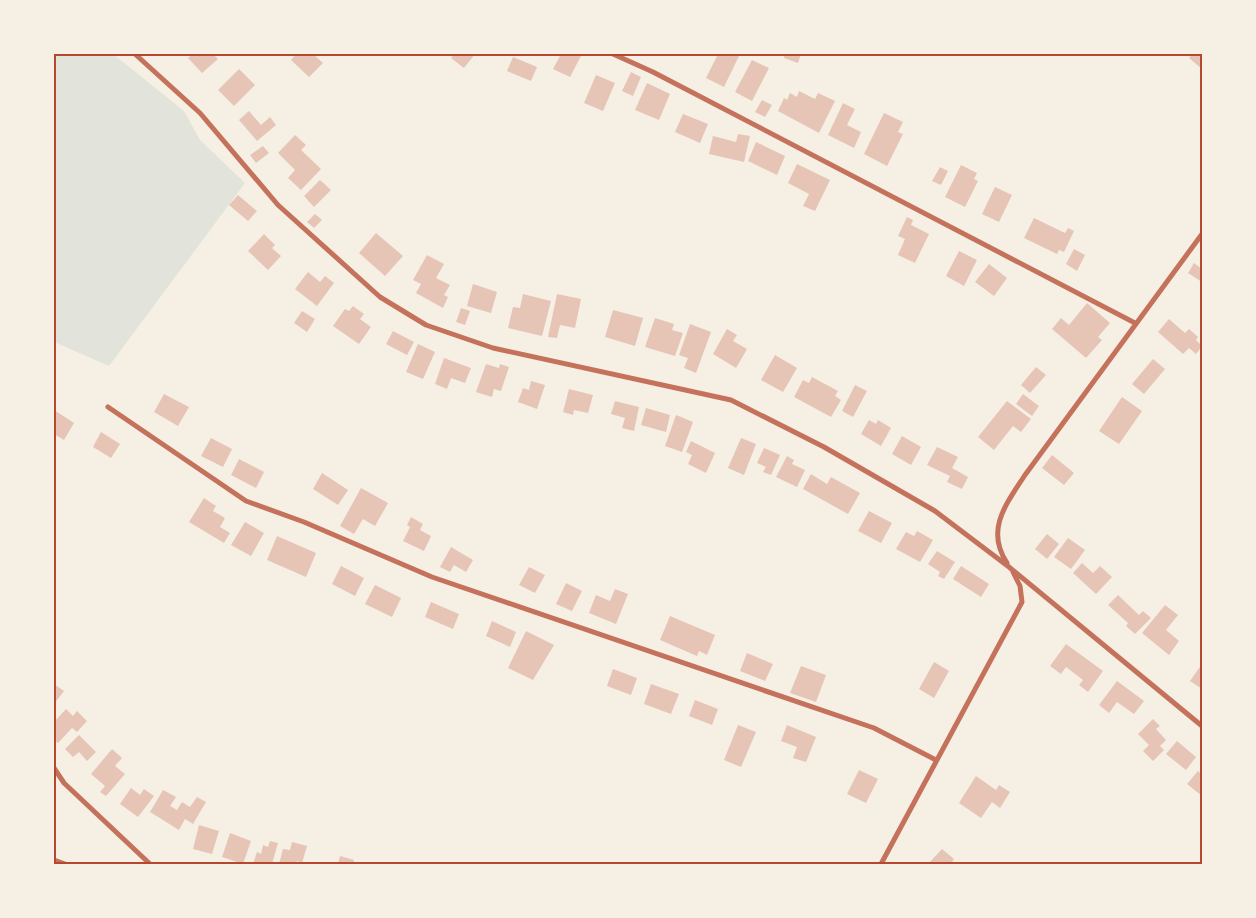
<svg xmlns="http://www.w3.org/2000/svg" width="1256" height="918" font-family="Spectral,serif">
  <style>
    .green { fill: #e2e4dc }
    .building { fill: #e6c5b7 }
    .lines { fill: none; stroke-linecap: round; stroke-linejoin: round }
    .minor { stroke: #c5725c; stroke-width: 5 }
    .neatline { fill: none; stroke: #b5482f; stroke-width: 2 }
  </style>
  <rect width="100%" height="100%" fill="#f6efe4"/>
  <path class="green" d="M54,54H113L184,111L200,140L245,183L109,366L54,342Z"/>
  <path class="building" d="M193,54H213L218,59L202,73L188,58Z
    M296,54H313L323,63L309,77L291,60Z
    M454,54H475L464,68L451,58Z
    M561,54H582L570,77L553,69Z
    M718,54H740L724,87L706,78Z
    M785,54H801L798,63L784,58Z
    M1192,54H1202V69L1189,58Z
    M513,57L537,67L531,81L507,71Z
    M752,60L769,68L752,101L735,92Z
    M239,69L255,85L234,106L218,90Z
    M631,72L641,77L633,96L622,91Z
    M596,75L615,83L603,111L584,103Z
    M647,83L670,94L659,120L635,110Z
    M799,91L815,99L818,93L835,101L819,133L778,111L784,98L787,100L790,93L797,97Z
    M762,100L772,105L765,117L755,112Z
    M843,103L855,109L847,125L861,132L854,148L828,135Z
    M249,111L261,125L270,117L276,125L257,141L239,120Z
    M884,113L903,122L898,132L903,134L887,166L864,154Z
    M683,114L708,124L700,143L675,132Z
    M738,134L750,136L744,162L709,154L713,136L736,142Z
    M295,135L306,145L301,150L321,169L301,190L288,178L295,170L278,153Z
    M756,142L785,156L777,175L748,161Z
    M263,146L269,153L256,163L250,155Z
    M797,164L830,180L815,211L803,206L809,194L788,183Z
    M961,165L977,173L974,179L978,181L965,207L945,197Z
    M940,167L948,171L941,185L932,181Z
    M320,180L331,190L314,207L304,196Z
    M995,187L1012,195L999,222L982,214Z
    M238,195L257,211L248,221L229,205Z
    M315,214L322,220L314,228L307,222Z
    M907,217L913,220L911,225L929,234L915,263L898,255L905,239L898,236Z
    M1034,218L1065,233L1068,228L1074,231L1064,252L1059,250L1057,254L1024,238Z
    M376,233L403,256L385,276L359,253Z
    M264,234L275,245L272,248L281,256L268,270L248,251Z
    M1074,249L1085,255L1077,271L1066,264Z
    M959,251L977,260L964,286L946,276Z
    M427,255L444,264L436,278L450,285L444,295L448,297L443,308L416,293L421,284L413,280Z
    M1194,263L1202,269V282L1188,273Z
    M989,264L1007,278L994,296L975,282Z
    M308,272L320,282L325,276L334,283L317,306L295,289Z
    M473,284L497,292L491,313L467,306Z
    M523,294L551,301L542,336L508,328L513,307L520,308Z
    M557,294L581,299L575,328L560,325L557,338L548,337Z
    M1087,303L1110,323L1098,337L1102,340L1086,358L1052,329L1061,318L1069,325Z
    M353,306L364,314L360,319L371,327L359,344L333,326L345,309L349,311Z
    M461,308L470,311L465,325L456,322Z
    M613,310L643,318L635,346L605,337Z
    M302,311L315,319L307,332L294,323Z
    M655,318L674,324L672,330L683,333L675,356L645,347Z
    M1169,319L1185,333L1189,329L1198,337L1196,340L1202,346L1196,354L1189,348L1183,354L1158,332Z
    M690,324L711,332L696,373L684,368L688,358L679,355Z
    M727,329L737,335L733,341L747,349L736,368L713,354Z
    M393,331L414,342L407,355L386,344Z
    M418,344L435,352L423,379L406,372Z
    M775,355L797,368L783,392L761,380Z
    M444,358L471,368L465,383L451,378L447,389L435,384Z
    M1153,359L1165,369L1144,394L1132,384Z
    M486,364L499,368L500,364L509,367L501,391L494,389L492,397L476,392Z
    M1036,367L1046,375L1030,393L1021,385Z
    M812,377L838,391L835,396L841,400L831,417L794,397L803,380L809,383Z
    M531,381L545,385L537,409L518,402L523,388L529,390Z
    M855,385L867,391L853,417L842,411Z
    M569,389L593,395L588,413L574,410L573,415L563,412Z
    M164,394L189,407L178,426L154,412Z
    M1023,394L1039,406L1032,416L1016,404Z
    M1122,397L1142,411L1119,444L1099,431Z
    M615,401L639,407L634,431L622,428L625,418L611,414Z
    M1007,401L1031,419L1021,432L1013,426L994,450L978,437Z
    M646,408L670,415L666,432L641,425Z
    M54,410L74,423L64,440L54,434Z
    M676,415L693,422L682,452L665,446Z
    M869,420L876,424L878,420L891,428L881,446L861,434Z
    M101,432L120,444L111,458L93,447Z
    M902,436L921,447L911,465L892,454Z
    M211,438L232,449L223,467L201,456Z
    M741,438L756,444L744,475L728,468Z
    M691,441L715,453L706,473L688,464L692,455L686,452Z
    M937,447L958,457L952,468L968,477L962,489L947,482L950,476L927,465Z
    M764,448L780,455L771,475L763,472L766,467L757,463Z
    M1052,455L1074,473L1064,485L1042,468Z
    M787,456L794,460L792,464L805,470L797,487L776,477Z
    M239,459L264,472L256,488L231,475Z
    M322,473L348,490L338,505L313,489Z
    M811,474L827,484L831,477L860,493L848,514L803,489Z
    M361,488L388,503L375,526L363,519L354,534L340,526Z
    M204,498L216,506L213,511L225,518L220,527L230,533L224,543L189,522Z
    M869,511L892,523L881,543L858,531Z
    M411,517L423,524L420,530L431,536L424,551L403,541L410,527L407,525Z
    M245,522L264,533L251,556L231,545Z
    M917,531L933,540L920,562L896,549L906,532L914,536Z
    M1047,534L1059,544L1047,559L1035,549Z
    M277,536L316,553L306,577L267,560Z
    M1068,538L1085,550L1071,569L1054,557Z
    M451,547L473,560L466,572L454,565L450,572L440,567Z
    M937,551L955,562L944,579L938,576L940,572L928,564Z
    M1082,563L1093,573L1100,566L1112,577L1096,594L1073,573Z
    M341,566L364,578L355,596L332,584Z
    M961,566L989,584L981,597L953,579Z
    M529,567L545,575L535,593L519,585Z
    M566,583L582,591L572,611L556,604Z
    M375,585L401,598L392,617L365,604Z
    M615,589L628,594L616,624L589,613L596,595L610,601Z
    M1118,595L1139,615L1143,611L1151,618L1135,634L1126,626L1128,623L1108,605Z
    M431,602L459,614L453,629L425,617Z
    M1165,605L1178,615L1166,630L1179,641L1169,655L1142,633Z
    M670,616L715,635L707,655L699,651L697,656L660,640Z
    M492,621L516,632L510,647L486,636Z
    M526,631L554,645L533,680L508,668Z
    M1066,644L1103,671L1088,692L1079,685L1083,680L1066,667L1061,674L1050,666Z
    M747,653L773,664L765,681L740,671Z
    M934,662L949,671L934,698L919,689Z
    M1202,664V689L1190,681Z
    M801,666L826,675L816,702L790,693Z
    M613,669L637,678L631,695L607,686Z
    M1117,681L1144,701L1134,714L1117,702L1109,713L1099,705Z
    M54,684L64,691L54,704Z
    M651,684L679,694L671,714L644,704Z
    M695,700L718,709L712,725L689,716Z
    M66,709L73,716L77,711L87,721L77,732L72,728L58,743L54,740V722Z
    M1153,719L1160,726L1156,729L1166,740L1160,746L1164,750L1153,761L1143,751L1149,745L1138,734Z
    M738,725L756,732L741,767L724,760Z
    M787,725L816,737L806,762L793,758L797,747L781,741Z
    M79,735L96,752L87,761L79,752L73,757L65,749Z
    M1177,741L1196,757L1186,770L1166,754Z
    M112,749L122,758L115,766L125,774L106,796L100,792L105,786L91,774Z
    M859,770L878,779L866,803L847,794Z
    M1198,771L1202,775V796L1187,784Z
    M976,776L996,790L999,785L1010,792L1000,808L992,802L981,818L959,803Z
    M131,788L140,795L144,789L154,796L138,817L120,804Z
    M163,790L176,797L170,806L177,810L182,802L190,807L197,797L206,802L193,824L185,819L179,830L150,812Z
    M199,825L219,831L212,854L193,849Z
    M230,833L251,841L243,864L222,857Z
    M270,841L278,843L272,864H253L257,852L261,854L263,845L268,847Z
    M292,842L307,846L302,863L297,861L296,864H279L283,849L290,850Z
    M942,849L954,859L952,862L955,864H928Z
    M340,856L354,860L353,864H338Z"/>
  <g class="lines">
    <path class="minor" d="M135,54L200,113L278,205L380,297L426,325L493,348L731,400L824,447L935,511L1009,567L1202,726
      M613,54L653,72L1135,323
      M108,407L246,501L304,522L432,577L874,728L936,760
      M1007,563C985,530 1006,504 1025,475L1202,234
      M54,768L64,783L150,864
      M54,860L65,864
      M881,864L1022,602L1020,586L1013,572"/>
  </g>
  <rect width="1256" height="918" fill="none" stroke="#f6efe4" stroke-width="110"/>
  <rect x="55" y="55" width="1146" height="808" class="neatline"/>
</svg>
